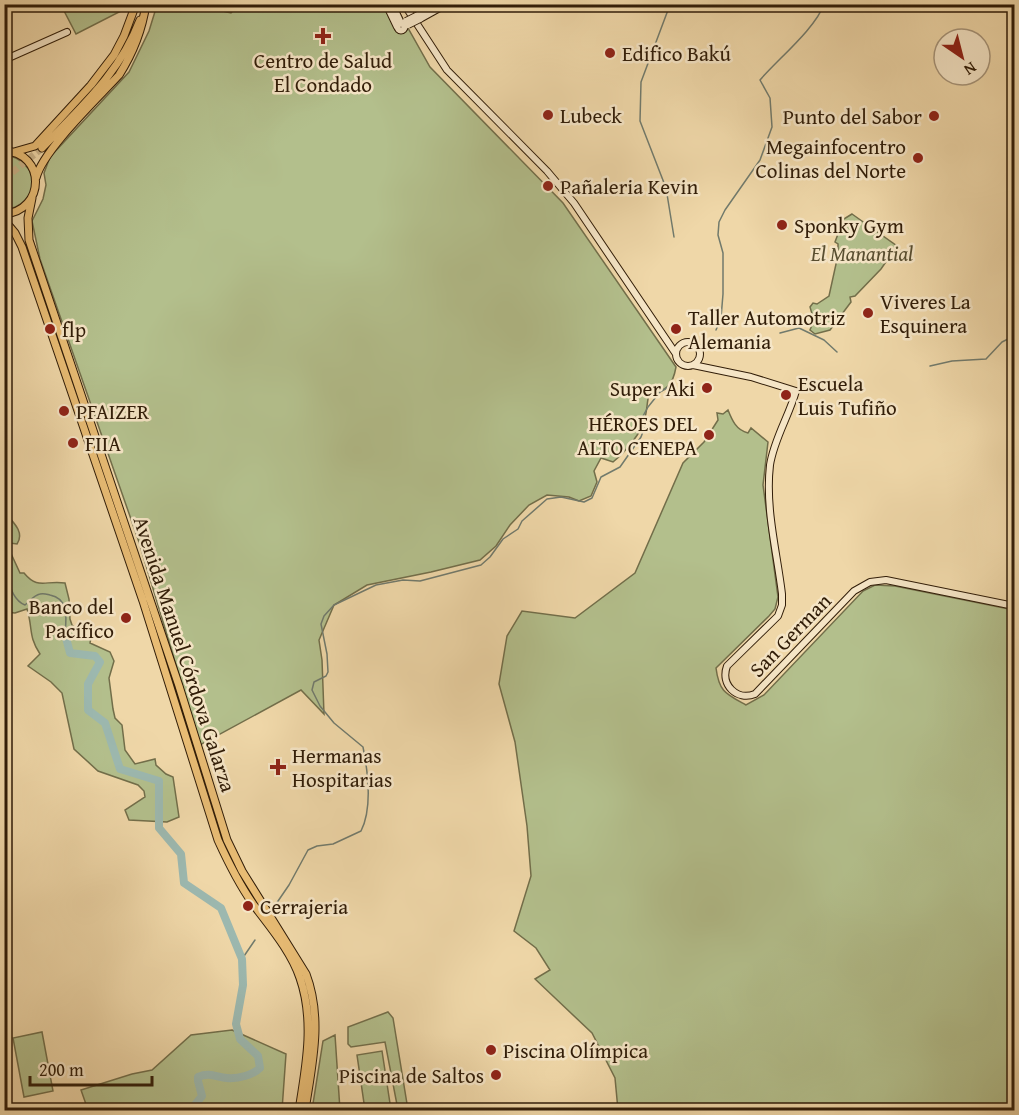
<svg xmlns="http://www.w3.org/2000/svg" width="1019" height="1115" font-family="'Gentium Book Plus',serif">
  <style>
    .green { fill: #b3bf8c; stroke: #726e4a; stroke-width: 1.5 }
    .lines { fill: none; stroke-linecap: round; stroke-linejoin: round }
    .stream { stroke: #717a6c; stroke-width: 1.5 }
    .river { stroke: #9cb8af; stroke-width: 8 }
    .primary-tunnel { stroke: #c9b288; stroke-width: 7; stroke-dasharray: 7 3.5; stroke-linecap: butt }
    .secondary-casing { stroke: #311d08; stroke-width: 8 }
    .primary-casing { stroke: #311d08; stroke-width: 9 }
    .secondary { stroke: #f5e5c6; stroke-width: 6 }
    .primary { stroke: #e8bc74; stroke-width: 7 }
    .secondary-bridge-casing { stroke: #311d08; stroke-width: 8; stroke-linecap: butt }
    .secondary-bridge { stroke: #f5e5c6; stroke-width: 6 }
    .poi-dot { fill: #8f2418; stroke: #f5e5c6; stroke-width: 2 }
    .labels { text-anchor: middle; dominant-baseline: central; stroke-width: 5; stroke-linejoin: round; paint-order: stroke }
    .poi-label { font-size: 21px; fill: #311d08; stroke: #f5e5c6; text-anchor: start }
    .park-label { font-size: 21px; font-style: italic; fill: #584e30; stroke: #f5e5c6 }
    .street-label { font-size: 21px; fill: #311d08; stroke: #f5e5c6 }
  </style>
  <rect width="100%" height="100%" fill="#efd7a8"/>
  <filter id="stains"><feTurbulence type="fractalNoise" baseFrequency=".00333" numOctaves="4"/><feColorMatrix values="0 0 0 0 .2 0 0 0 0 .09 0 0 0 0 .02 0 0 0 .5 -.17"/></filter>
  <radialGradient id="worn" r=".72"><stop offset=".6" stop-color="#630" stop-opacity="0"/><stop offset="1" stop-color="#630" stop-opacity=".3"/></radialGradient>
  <path class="green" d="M61,5H125L127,8L76,34Z
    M157,5H209L214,9L231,13L238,5H395L430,67L563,203L676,367C673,384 667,392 649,394C647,402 647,410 645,418C642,433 624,453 613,462L601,458L594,471L597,482L591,496L579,501L569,497L547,495L529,505L510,525L496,546L480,560L431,572L367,585L334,605L319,640L322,660L324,714L301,690L200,745L139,542L40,259L32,221L43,199L46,185L44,173L50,157L129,72L149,31Z
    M4,154C42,162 42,203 5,210Z
    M852,214L897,246L881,269L855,296L850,297L851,302L830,330L815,334L810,330L816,315L812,314L810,307L813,303L817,304L829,296L838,255V244L835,242L838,234L834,225Z
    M728,410C732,420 736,430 748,433L751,428L768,442L763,485L778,597L775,609L769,616L716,668C719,692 726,694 746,705L764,695L863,591L875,585L895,586L1014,610V1110H618L615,1078L592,1033L535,979L550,970L536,948L514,931L531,876L527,826L515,742L499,684L507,636L522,611L575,618L635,573L683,463L704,442L718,420L717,413L723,414Z
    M5,513C13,522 25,532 17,544L10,543L8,547L20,573H24C38,590 45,580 65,583L69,599L70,619L72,625L79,631L92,632L90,643L110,652L114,661L109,678L113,709L115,718L122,725L125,750L135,764L155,759L156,765L166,774L173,777L179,817L167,822L129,820L125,810L145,797L144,791L138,785L98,771L74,749L62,693L51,682L28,666L40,654C28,636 33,628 27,609L15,613L5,612Z
    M388,1012L393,1018L408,1110H398L385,1042L351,1047L348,1044V1027Z
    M232,1030L286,1054L282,1110H88L81,1090L132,1074L152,1070L191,1035Z
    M42,1032L53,1091L24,1097L13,1038Z
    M335,1035L340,1110H312L323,1041Z
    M382,1051L391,1110H365L357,1055Z"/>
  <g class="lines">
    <path class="stream" d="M668,4V10L641,82L640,121L666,188L674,237
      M716,330L721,318L723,294V253L718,235L719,222L725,210L760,160L772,127L770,98L760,80C777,60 816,28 824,4
      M780,333L799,328L824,340L837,352
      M930,366L952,361L986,359L1002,342L1014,336
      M4,548V558
      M4,568C9,580 11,600 25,605C30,601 34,595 40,594C44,593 46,594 50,595C70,599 66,619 65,634
      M276,904L289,885L308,850L317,846L333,844L361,831C373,807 368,772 363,747L334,723L320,706L312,690L314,682L326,676L328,672L327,654L321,624L324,616L334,605L376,585L403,580L420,581L481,565L490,557L503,539L518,529L522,521L547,499L561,497L584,502L592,498L601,477L620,467L641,437L644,429L643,416L648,407L660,392L672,385
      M242,959L255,940"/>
    <path class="river" d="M65,634L70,653L95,656L100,662L88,684V710L105,723L120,769L159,781V828L181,854L184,883L221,908L242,959L243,985L236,1024L240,1039L258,1056L260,1068C253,1075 238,1079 227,1078C216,1077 210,1072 198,1077V1081L202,1096L194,1106L186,1110"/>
    <path class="primary-tunnel" d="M4,179L42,148"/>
    <g class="secondary-casing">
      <path id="secondary" d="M386,4L397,27
        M392,4L401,23
        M404,4L447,70L547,171L574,203L676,354
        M418,15L435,4
        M420,19L447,4
        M397.5 27a3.5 3.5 0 1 1 7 0a3.5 3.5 0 1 1-7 0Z
        M4,60L67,32
        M676 354a12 12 0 1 1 24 0a12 12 0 1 1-24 0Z
        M693,365L751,377L796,391C789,416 774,439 770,465C765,508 777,552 782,594V605L778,616L727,666C720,685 737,701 755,694L854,591L870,582L886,580L1014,606"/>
    </g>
    <g class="primary-casing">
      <path id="primary" d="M42,148C81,107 120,73 140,20
        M4,151C46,152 46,211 4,214
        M14,152L35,146L91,85L114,55L124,36L136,4
        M36,178C43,150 97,99 119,75C133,53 142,31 146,4
        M32,198L28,218L29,240L179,686L227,840L242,871L306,974C323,1019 312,1064 305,1110
        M4,220L15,233L22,247L143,601L218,840C228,862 239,884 253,904C270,927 291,951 300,978C315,1021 306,1067 299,1110"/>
    </g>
    <use href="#secondary" class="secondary"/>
    <use href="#primary" class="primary"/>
    <g class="secondary-bridge-casing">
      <path id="secondary-bridge" d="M406,21L418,15
        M408,25L420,19"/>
    </g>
    <use href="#secondary-bridge" class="secondary-bridge"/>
  </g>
  <g class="poi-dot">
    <path d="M320 27h6v6h6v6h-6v6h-6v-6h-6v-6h6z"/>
    <circle cx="610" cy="53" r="6"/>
    <circle cx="548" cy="115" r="6"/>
    <circle cx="934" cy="116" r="6"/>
    <circle cx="918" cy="158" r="6"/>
    <circle cx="548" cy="186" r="6"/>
    <circle cx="782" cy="225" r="6"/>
    <circle cx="868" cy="313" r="6"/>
    <circle cx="50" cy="329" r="6"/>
    <circle cx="676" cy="329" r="6"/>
    <circle cx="707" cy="388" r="6"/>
    <circle cx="786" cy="395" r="6"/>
    <circle cx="64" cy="411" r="6"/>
    <circle cx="709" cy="435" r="6"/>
    <circle cx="73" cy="443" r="6"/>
    <circle cx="126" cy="618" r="6"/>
    <path d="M275 758h6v6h6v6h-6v6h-6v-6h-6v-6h6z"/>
    <circle cx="248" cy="906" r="6"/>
    <circle cx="491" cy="1050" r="6"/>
    <circle cx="496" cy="1075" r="6"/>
  </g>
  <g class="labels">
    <g class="poi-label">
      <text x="622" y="53">Edifico Bakú</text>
      <text x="323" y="60" text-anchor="middle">Centro de Salud<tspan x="323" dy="24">El Condado</tspan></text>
      <text x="560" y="115">Lubeck</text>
      <text x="922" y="116" text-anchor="end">Punto del Sabor</text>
      <text x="906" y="146" text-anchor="end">Megainfocentro<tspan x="906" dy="24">Colinas del Norte</tspan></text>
      <text x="560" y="186">Pañaleria Kevin</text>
      <text x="794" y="225">Sponky Gym</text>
      <text x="880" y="301">Viveres La<tspan x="880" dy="24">Esquinera</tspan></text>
      <text x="688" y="317">Taller Automotriz<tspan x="688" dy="24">Alemania</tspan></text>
      <text x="62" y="329">flp</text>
      <text x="798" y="383">Escuela<tspan x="798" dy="24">Luis Tufiño</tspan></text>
      <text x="695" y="388" text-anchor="end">Super Aki</text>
      <text x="76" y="411">PFAIZER</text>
      <text x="697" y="423" text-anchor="end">HÉROES DEL<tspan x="697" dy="24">ALTO CENEPA</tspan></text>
      <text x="85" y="443">FIIA</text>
      <text x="114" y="606" text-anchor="end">Banco del<tspan x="114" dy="24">Pacífico</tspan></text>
      <text x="292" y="755">Hermanas<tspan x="292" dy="24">Hospitarias</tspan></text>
      <text x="260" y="906">Cerrajeria</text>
      <text x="503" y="1050">Piscina Olímpica</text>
      <text x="484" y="1075" text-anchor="end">Piscina de Saltos</text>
    </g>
    <g class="park-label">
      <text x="862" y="253">El Manantial</text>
    </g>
    <g class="street-label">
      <text transform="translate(790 635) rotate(-46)">San German</text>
      <text transform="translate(185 654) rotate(72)">Avenida Manuel Córdova Galarza</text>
    </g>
  </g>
  <rect width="1019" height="1115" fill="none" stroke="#efd7a8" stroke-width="24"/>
  <rect x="6" y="6" width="1007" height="1103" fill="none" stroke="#311d08" stroke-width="3"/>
  <rect x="12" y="12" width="995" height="1091" fill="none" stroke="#311d08" stroke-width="1.5"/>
  <g transform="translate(962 57) rotate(145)"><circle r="28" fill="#f5e5c6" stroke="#a7957a" stroke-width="1.5"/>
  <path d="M0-4.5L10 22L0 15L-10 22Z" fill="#8f2418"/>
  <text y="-9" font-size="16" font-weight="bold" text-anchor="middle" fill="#311d08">N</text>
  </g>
  <path d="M30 1076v9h122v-9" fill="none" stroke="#311d08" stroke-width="3"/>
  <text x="39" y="1076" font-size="18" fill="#311d08" stroke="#f5e5c6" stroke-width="4.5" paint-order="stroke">200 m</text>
  <rect width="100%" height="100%" filter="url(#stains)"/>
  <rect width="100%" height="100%" fill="url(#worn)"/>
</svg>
